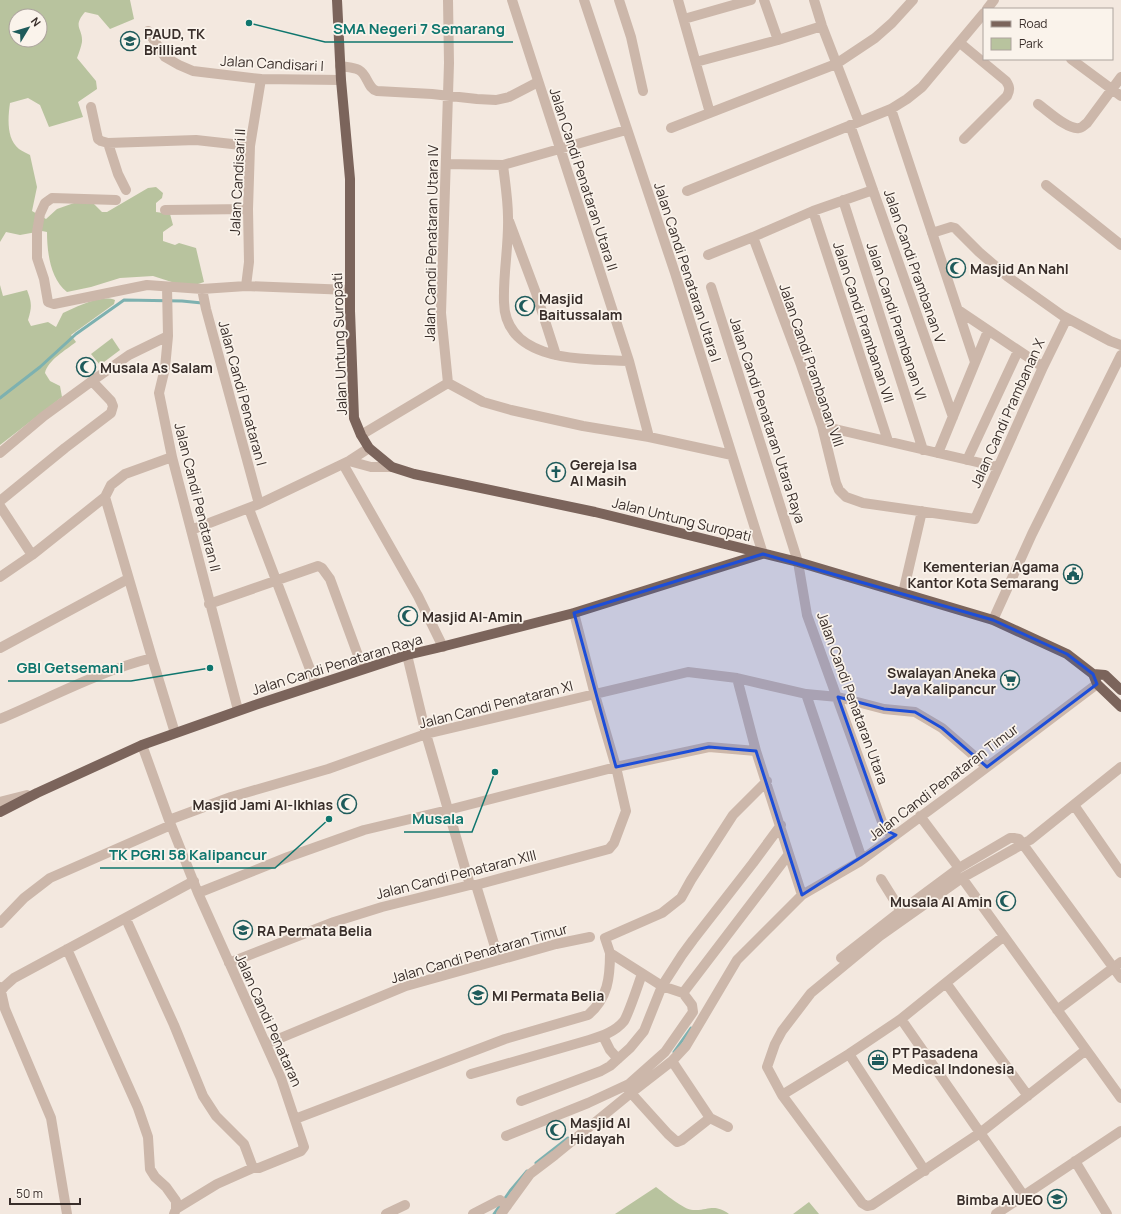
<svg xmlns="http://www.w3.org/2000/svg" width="1121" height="1214" font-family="Manrope,sans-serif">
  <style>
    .green { fill: #b8c39e; fill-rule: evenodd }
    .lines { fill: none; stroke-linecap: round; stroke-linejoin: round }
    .stream { stroke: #7db1b0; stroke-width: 3 }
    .minor { stroke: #ccb7aa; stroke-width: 10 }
    .major { stroke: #7b645b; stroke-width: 10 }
    .marked { fill: #1d4ed8; fill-opacity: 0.2; stroke: #1d4ed8; stroke-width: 3; stroke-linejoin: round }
    .labels { text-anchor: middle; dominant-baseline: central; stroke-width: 3.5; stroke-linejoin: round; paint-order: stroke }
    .poi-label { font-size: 14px; font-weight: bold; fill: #392e2a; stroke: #faf3eb; text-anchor: start }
    .street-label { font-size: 14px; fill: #392e2a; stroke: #faf3eb }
    .leader { fill: none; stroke: #0f766e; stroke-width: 1.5 }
    .callout-dot { fill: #0f766e; stroke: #faf3eb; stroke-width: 1.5 }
    .callout-label { font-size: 15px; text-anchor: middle; font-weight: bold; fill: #0f766e; stroke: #faf3eb; stroke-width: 3.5; stroke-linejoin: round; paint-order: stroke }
  </style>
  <rect width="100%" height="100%" fill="#f3e8df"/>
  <path class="green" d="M0,0H130L134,19L110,29L98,15L85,12C72,27 83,28 82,42C81,47 79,53 77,58L96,81L97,89L78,102L83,117L49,127L40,105L28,98L10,103C8,117 6,139 19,149C22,151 26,153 30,155L37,187L32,211L46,219L57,209L74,203H93L102,212H107L148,188L156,187L163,193L162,198L156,203V212L170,214L173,225L163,232V241L175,245L179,243L196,248L204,282L195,285H181L153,276L120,278L91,287L67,292C50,279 47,251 47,232L42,231L20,235L6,232L0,242ZM16,16H40V40H16Z
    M0,285L3,296L27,290C32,303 32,307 28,320L31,326L48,322L56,327L63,313C76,307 101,294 115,300L114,304L71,335L76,342C66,350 48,360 45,373L50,381L60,386L62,397L0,445Z
    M112,338L120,350L100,365L91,354Z
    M656,1187C664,1193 684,1210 693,1210C709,1211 713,1203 729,1214H615Z
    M809,1202L819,1214H793Z"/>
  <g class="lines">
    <path class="stream" d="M0,398L40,367L76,334L124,300L182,301L202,303
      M674,1052L691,1028
      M536,1163L568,1138
      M494,1214L510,1191L527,1171"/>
    <path class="minor" d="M448,0L449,63L441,313L448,383
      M512,0L629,361L649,437
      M584,0L675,273L763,554
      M619,0L631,37L643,91
      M678,0L710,113
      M764,0L778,40
      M814,0L822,26L859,122
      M987,9L994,0
      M684,19L751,0
      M148,31L165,57L179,65L193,71L261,79L341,80
      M960,43L1006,81C1010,87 1010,90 1007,96L964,139
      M1071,59L1121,96
      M696,62L778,40L822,26
      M340,66C346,67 354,67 359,70C368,75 367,88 377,91L432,94L477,99L496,100L509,97L538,82
      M1038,104C1047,110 1067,130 1079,128C1082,128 1084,125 1087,123L1121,77
      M91,107L98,139L101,141L108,143L196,140L250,146
      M891,109L975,362
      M850,125L953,417
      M671,128L836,64L875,38L892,23L913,0
      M108,143L118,174L126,190
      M446,164L503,165L626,130
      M503,165C505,182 508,200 508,217C509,245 503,273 504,302C505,363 586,359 629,361
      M1046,185L1121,245
      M873,190L813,211L753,237L801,365L822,426L836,483L839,490L846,497L863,503L975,519L1043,367L1067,318
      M687,191L891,109L907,99L922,87L984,13
      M116,200L52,198L45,203L40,214L37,232V258L44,279L48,302L54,304L147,285L202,289L246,286L350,290
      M843,200L923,450
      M165,210L248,209
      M813,211L888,441
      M509,221L536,293L556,355
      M932,233L951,227L955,228L979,252L1008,277L1063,316L1110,341L1121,345
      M708,255L753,237
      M246,286L249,262L248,209L250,146L261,79
      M167,287L168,336L165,368L159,393L172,457L238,710
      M711,287L798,562L807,615L885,830L896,835
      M202,289L206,309L259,504
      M958,310L1043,367
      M448,383L483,402L511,410L583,426L649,437L732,455
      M822,426L998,467
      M361,435L448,383
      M0,453L44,416L92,381L129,355L168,336
      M938,453L988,331
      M967,460L1018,351
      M349,461L371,467H392
      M343,464L418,596L443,647
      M105,497L152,658L175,733
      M0,501L65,448L111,413L113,406L111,401L92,381
      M0,506L32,555
      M249,509L316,685
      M191,530L259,504L349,461L369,448
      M0,577L32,555L105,497L111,485L125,474L172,457
      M903,593L922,511
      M209,604L318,566L322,568L330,579L363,669
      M993,620L1032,534L1121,355
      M0,648L128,579
      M407,655L426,734L470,885
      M737,678L756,751L802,895
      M806,694L862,859
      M0,719C50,698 99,671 152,658
      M142,745L169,820L198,893L281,1078L304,1147L301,1151L259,1168H253L217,1184L176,1209L174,1214
      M0,802L27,795
      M1074,805L1121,873
      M920,816L959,868L1010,838H1014L1019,839L1121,978
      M169,820L231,797L328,769L426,734L688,672L737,678L806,694L838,697L884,709L915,712L942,728L987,767
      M962,878L1121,1098
      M881,879L901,911L959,868
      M476,885L499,960
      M198,893L288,857L364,830L448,810L616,767L709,747L756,751
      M126,919L174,1025L203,1096L216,1116L244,1144L253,1168
      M0,923L24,898L50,878L171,825
      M67,949L138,1108L148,1137L150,1169L155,1177L166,1187L176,1201V1209
      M841,958L901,911
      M229,963L334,922L382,907L470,885H476L609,849L614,843L626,811L616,767L595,695L574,613
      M946,983L1028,1096
      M0,987L5,1009L51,1118L67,1214
      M1,991L5,986L14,978L194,881
      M683,993L789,854
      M1057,1010L1121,962
      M901,1019L1024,1196
      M603,1036L610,1050L618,1059
      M266,1044L406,986L556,944L590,937
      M1086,1050L980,1133L872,1205L867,1206L862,1203L782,1095L767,1067L775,1044L782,1031L811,993L880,936L962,878L1030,840L1121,767
      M849,1054L925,1171
      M672,1061L710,1118L728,1127
      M471,1074L589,1040C602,1036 615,1032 624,1021C629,1013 638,985 642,974
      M631,1093L668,1134L677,1142L682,1140L710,1118
      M782,1095L849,1054L901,1019L1004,936
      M521,1101L601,1071L610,1066L630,1048L644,1031L662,986L682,955L693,940L753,863L781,825
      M295,1119L505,1039L588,1015C608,998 610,978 610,953
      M506,1136L588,1103L629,1084L665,1052L693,1012L692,1005L683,993L662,986L610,953L605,938L662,913L681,898L691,880L733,815L767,781
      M1075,1161L1107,1214
      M386,1214L405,1205
      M473,1214L500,1200L507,1206
      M501,1214L530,1174L555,1155L631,1093L672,1061L686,1046L737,960L802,895L859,862L958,789L1097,684
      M996,1214L1121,1131"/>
    <path class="major" d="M337,0L341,80L350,179V311L354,418L361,435L369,448L392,467L414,474L595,512L798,562L993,620L1067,654L1093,674L1097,684L1121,707
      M1093,674L1105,675L1121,690
      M0,812L37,793L142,745L255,705L407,655L437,648L574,613L762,554"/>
  </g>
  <path class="marked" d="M763,554L993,620L1067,654L1093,674L1097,684L987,767L942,728L915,712L884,709L838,697L885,830L896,835L802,895L756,751L709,747L616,767L574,613Z"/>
  <defs>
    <g id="school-ring" transform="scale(1)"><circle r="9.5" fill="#faf3eb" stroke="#1e5b5b" stroke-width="1.5"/><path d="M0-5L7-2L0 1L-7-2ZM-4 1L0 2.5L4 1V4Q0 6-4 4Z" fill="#1e5b5b"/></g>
    <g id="mosque-ring" transform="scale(1)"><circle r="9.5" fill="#faf3eb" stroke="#1e5b5b" stroke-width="1.5"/><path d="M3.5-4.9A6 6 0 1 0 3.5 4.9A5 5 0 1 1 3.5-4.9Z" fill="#1e5b5b"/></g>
    <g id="church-ring" transform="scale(1)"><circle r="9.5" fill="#faf3eb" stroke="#1e5b5b" stroke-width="1.5"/><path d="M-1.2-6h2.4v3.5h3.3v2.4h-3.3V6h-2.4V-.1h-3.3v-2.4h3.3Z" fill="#1e5b5b"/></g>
    <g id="civic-ring" transform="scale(1)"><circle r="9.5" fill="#faf3eb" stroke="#1e5b5b" stroke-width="1.5"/><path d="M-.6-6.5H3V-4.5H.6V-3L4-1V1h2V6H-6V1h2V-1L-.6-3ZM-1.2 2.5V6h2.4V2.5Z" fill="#1e5b5b"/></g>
    <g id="supermarket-ring" transform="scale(1)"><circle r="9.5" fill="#faf3eb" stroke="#1e5b5b" stroke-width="1.5"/><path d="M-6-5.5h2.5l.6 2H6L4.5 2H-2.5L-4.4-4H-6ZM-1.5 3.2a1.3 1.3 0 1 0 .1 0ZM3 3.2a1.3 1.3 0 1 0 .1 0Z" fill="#1e5b5b"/></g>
    <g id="office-ring" transform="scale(1)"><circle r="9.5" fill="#faf3eb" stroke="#1e5b5b" stroke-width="1.5"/><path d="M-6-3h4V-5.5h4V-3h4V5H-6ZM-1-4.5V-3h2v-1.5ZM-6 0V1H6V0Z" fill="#1e5b5b"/></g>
  </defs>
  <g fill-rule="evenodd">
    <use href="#school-ring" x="130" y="41"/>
    <use href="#mosque-ring" x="956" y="268"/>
    <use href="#mosque-ring" x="525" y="306"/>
    <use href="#mosque-ring" x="86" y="367"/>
    <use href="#church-ring" x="556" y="472"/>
    <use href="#civic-ring" x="1073" y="574"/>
    <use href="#mosque-ring" x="408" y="616"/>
    <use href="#supermarket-ring" x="1010" y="680"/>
    <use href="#mosque-ring" x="347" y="804"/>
    <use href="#mosque-ring" x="1006" y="901"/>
    <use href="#school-ring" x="243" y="930"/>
    <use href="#school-ring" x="478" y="995"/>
    <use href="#office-ring" x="878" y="1060"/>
    <use href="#mosque-ring" x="556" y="1130"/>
    <use href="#school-ring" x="1057" y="1199"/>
  </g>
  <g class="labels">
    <g class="poi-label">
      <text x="144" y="33">PAUD, TK<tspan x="144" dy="16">Brilliant</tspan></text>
      <text x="970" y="268">Masjid An Nahl</text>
      <text x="539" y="298">Masjid<tspan x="539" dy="16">Baitussalam</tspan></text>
      <text x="100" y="367">Musala As Salam</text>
      <text x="570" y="464">Gereja Isa<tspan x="570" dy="16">Al Masih</tspan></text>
      <text x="1059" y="566" text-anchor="end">Kementerian Agama<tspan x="1059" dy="16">Kantor Kota Semarang</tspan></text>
      <text x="422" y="616">Masjid Al-Amin</text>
      <text x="996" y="672" text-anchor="end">Swalayan Aneka<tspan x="996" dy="16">Jaya Kalipancur</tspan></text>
      <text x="333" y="804" text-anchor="end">Masjid Jami Al-Ikhlas</text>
      <text x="992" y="901" text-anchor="end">Musala Al Amin</text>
      <text x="257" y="930">RA Permata Belia</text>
      <text x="492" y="995">MI Permata Belia</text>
      <text x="892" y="1052">PT Pasadena<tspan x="892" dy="16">Medical Indonesia</tspan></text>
      <text x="570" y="1122">Masjid Al<tspan x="570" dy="16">Hidayah</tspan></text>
      <text x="1043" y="1199" text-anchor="end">Bimba AIUEO</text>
    </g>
    <g class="street-label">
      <text transform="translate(272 63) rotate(3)">Jalan Candisari I</text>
      <text transform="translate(584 179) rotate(72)">Jalan Candi Penataran Utara II</text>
      <text transform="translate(237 182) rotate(-87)">Jalan Candisari II</text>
      <text transform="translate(431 243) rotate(-89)">Jalan Candi Penataran Utara IV</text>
      <text transform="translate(915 266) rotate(71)">Jalan Candi Prambanan V</text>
      <text transform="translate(688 272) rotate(72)">Jalan Candi Penataran Utara I</text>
      <text transform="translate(897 321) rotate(72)">Jalan Candi Prambanan VI</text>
      <text transform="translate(864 322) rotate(72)">Jalan Candi Prambanan VII</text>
      <text transform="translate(339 344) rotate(-92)">Jalan Untung Suropati</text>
      <text transform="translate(812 365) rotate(71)">Jalan Candi Prambanan VIII</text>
      <text transform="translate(243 393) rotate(75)">Jalan Candi Penataran I</text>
      <text transform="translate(1007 413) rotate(-66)">Jalan Candi Prambanan X</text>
      <text transform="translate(768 420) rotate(72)">Jalan Candi Penataran Utara Raya</text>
      <text transform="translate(198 497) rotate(76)">Jalan Candi Penataran II</text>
      <text transform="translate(682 519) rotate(14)">Jalan Untung Suropati</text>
      <text transform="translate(337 664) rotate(-17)">Jalan Candi Penataran Raya</text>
      <text transform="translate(853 698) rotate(70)">Jalan Candi Penataran Utara</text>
      <text transform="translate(496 704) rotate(-14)">Jalan Candi Penataran XI</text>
      <text transform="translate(943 782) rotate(-37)">Jalan Candi Penataran Timur</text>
      <text transform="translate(456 874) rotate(-14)">Jalan Candi Penataran XIII</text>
      <text transform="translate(479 953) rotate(-16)">Jalan Candi Penataran Timur</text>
      <text transform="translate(269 1020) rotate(66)">Jalan Candi Penataran</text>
    </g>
  </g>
  <path class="leader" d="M249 23L325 42H513M210 668L131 681H8M495 772L472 832H404M329 819L275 868H100"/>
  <g class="callout-dot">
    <circle cx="249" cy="23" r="4"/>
    <circle cx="210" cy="668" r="4"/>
    <circle cx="495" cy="772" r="4"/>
    <circle cx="329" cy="819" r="4"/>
  </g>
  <g class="callout-label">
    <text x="419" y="34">SMA Negeri 7 Semarang</text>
    <text x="70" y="673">GBI Getsemani</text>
    <text x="438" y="824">Musala</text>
    <text x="188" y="860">TK PGRI 58 Kalipancur</text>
  </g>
  <rect x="983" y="8" width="130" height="52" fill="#faf3eb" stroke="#ada49e"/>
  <rect x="991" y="21" width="20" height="6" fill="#7b645b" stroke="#ada49e"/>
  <text x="1019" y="28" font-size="12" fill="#392e2a">Road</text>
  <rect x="991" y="38" width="20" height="12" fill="#b8c39e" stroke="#ada49e"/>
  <text x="1019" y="48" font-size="12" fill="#392e2a">Park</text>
  <g transform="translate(28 28) rotate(52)"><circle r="19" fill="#faf3eb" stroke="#ada49e"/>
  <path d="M0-3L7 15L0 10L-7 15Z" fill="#1e5b5b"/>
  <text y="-6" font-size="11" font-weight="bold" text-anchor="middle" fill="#392e2a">N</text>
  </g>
  <path d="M10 1198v6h70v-6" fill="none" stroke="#392e2a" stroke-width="2"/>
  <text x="16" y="1198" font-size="12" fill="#392e2a" stroke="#faf3eb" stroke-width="3" paint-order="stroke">50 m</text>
</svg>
